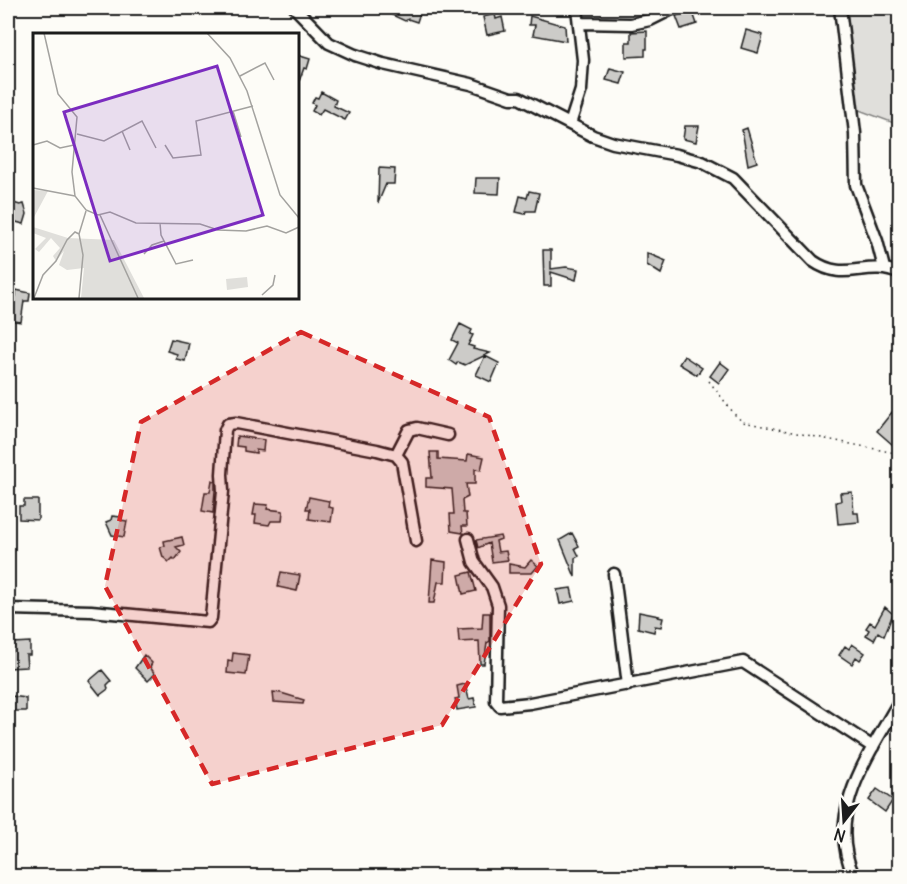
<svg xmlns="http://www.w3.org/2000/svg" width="907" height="884" font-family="Delius,sans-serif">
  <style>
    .green { fill: #e0dfdb; stroke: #7e7e7c; stroke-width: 1.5 }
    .building { fill: #cccbc8; stroke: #1c1c1c; stroke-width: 1.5 }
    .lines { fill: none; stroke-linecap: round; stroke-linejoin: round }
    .street-casing { stroke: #1c1c1c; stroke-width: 15 }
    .path { stroke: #1c1c1c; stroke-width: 1.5; stroke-dasharray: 1.5 4.5; stroke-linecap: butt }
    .street { stroke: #fdfcf7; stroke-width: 10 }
    .marked { fill: #d62828; fill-opacity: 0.2; stroke: #d62828; stroke-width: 4.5; stroke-dasharray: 12 8; stroke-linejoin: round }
    .inset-road { fill: none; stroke: #a3a29f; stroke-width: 1.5 }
    .view { fill: #7b2cbf; fill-opacity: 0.15; stroke: #7b2cbf; stroke-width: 3 }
    .inset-edge { fill: none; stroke: #1c1c1c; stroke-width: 3 }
  </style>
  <rect width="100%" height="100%" fill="#fdfcf7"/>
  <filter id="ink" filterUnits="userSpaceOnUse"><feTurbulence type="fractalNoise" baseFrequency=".0167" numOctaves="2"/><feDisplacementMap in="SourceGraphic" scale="12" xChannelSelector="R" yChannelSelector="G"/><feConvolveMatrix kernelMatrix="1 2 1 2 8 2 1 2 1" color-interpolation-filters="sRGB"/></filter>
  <g filter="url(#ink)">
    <path class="green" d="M833,8H899V125L851,107Z"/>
    <path class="building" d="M377,8H415L414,11L420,13L417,22L408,19L405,21Z
      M692,10L697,24L681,29L676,16Z
      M495,14L496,19L502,17L505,31L487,35L483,17Z
      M530,16L565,26L566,41L533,35L535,25H529Z
      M746,30L763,35L758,53L741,48Z
      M647,31V49H645V56L626,57V42H631V32Z
      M297,55L310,59L307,69L304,68L298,84Z
      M610,68L625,72L621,84L606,80Z
      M321,92L336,100L334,106L349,113L345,120L323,109L319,115L312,111L315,105L312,103L315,97L318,98Z
      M685,126H699L696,142L683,139Z
      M747,128L757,162L748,165L742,130Z
      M379,168L395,169L394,184H386L378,203Z
      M476,178H500L499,194L475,193Z
      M529,191L539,193L535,211H526L525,214L516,212L520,196L527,198Z
      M10,202L20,205L24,204L27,214L24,224L8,220Z
      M543,250H551V269L566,267L578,269L576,280L551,272V286H544Z
      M647,253L666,261L661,274L647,265Z
      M16,290L30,293L29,301H24L21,322L8,320V296H16Z
      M460,324L472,330L470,334L473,335L468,345L474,347L473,349L490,353L465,365L458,362L456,365L449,360L458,343L452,340Z
      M171,339L189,343L185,361L176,359L177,354L167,351Z
      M485,356L499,363L491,382L476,375Z
      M684,356L702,368L697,375L679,364Z
      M720,362L729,369L719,383L710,376Z
      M892,412L900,419V437L893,445L877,431Z
      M237,436L264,440L263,451L256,450V453L244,451V447L236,446Z
      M430,452H438V459L467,461L468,454L484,457L481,470L475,469V484H466L468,497L462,500L463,513H466L467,526H462L463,533L451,531L450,514H454L452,489L426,487V478H432Z
      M212,480L215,481V491L213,513L202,511L205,492H210Z
      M852,492L854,513H858L859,522L838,524L836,502L841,501L840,493Z
      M309,497L329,501L328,507L333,508L331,522L309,519L310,509H306Z
      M24,500H38V520L19,519V506H24Z
      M255,504L268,505L267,509L283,511L282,521H271L269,525L255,523L256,515H253Z
      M112,516L121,517V520L127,521L124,537L112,535L106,522L111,520Z
      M572,533L579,546L575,548L579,556L575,558V577L560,540Z
      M500,536L501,539L496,541L498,552L506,551L508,560L492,562L489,543L478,548L476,540Z
      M182,537L184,545L176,547L181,552L175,560L173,558L169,562L163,557L160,547L165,546L164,541Z
      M432,560L446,562L445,582H438L434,603H429Z
      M531,560L538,566L532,573H509V564L525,567Z
      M281,572L300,575L297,591L278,587Z
      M471,572L476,591L463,594L459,575Z
      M571,588L574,601L560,604L557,590Z
      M885,607L893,614L884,636L878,632L874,640L866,635L869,630L866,628L870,622L875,625Z
      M639,612L659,616L658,617L663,618L661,627L655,626L654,632L638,628Z
      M483,613H490V641L487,643L484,664H480L479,641L459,642L458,629L482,628Z
      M30,642V655H26L27,667L8,668L9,653L12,652L13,643Z
      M852,644L865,653L860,660L856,657L852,664L839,655L845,646L849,649Z
      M233,653L249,655L246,675L227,673L228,660L232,661Z
      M144,655L152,663L150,667L155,674L148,681L135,668Z
      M102,670L111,681L107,685L108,689L100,695L89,681Z
      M465,684L469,699L474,698L476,707L457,710L455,699L459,698L457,686Z
      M273,692L281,693L304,700L303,704L274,702Z
      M11,696L26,698V711H10Z
      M877,789L893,800L885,812L869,800Z"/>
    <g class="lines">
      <g class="street-casing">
        <path id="street" d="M295,8L329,43L355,55L383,64L471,84L511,98H519L593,136L613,143L677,155L702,162L733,178L813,261C846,284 867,258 900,274
          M840,8L855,133L856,185L877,241L884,268
          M579,23L631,24L650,20L674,8
          M570,124L581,90L583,60L577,8
          M396,455L409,430L417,428L448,435
          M468,539L474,562L492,587L498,605L496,701L500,706L530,703L743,662L873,747
          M614,574L628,685
          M8,609L91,611L208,622L211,618L223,491L222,474L225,430L228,424L236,423L377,450L396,455L402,462L416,541
          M854,876C824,814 870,753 900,700"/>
      </g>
      <path class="path" d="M709,381L736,416L743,422L900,454"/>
      <use href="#street" class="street"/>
    </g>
  </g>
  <path class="marked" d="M301,332L489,417L541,564L442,725L212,784L105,586L141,422Z"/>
  <g transform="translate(33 33)">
    <rect width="266" height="266" fill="#fdfcf7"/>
    <path d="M0,157L15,158L0,186ZM0,194L35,205L81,207L111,265H48L51,235L34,237L26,232L31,218L23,228L20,223L27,215L18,205L6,219L2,216L13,205L0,200ZM214,244L215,254L194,257L193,246Z" fill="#e0dfdb"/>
    <path class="inset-road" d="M11,0L25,61L44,84L39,139L42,163L53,177L65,182L77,179L103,190L167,191L185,197L213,198L234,193L253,200L266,194M174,0L197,25L214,58L247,162L266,185M207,43L232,30L241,47M200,78L208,104M89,98L97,117M44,101L71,108L109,88L123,115M0,112L14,108L27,115L41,112M132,112L140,125L168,122L163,88L220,73M0,155L42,163M67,182L105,265M127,190L128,202L143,231L160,227M111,221L119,212L131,208M229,262L240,252L242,242M1,265L10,242L23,228L34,207L42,199L46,201M46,265L50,222L46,201L53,178"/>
    <path class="view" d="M184,33L230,182L77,228L31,79Z"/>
    <rect width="266" height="266" class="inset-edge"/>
  </g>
  <rect width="907" height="884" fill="none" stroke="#fdfcf7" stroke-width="30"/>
  <rect x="15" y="15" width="877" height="854" fill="none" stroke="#1c1c1c" stroke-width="2" filter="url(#ink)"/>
  <g transform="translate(844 821) rotate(197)" stroke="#fdfcf7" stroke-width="4.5" paint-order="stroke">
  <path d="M0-4.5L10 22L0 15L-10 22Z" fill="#1c1c1c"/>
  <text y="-9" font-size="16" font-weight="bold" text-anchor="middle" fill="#1c1c1c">N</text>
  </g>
</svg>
